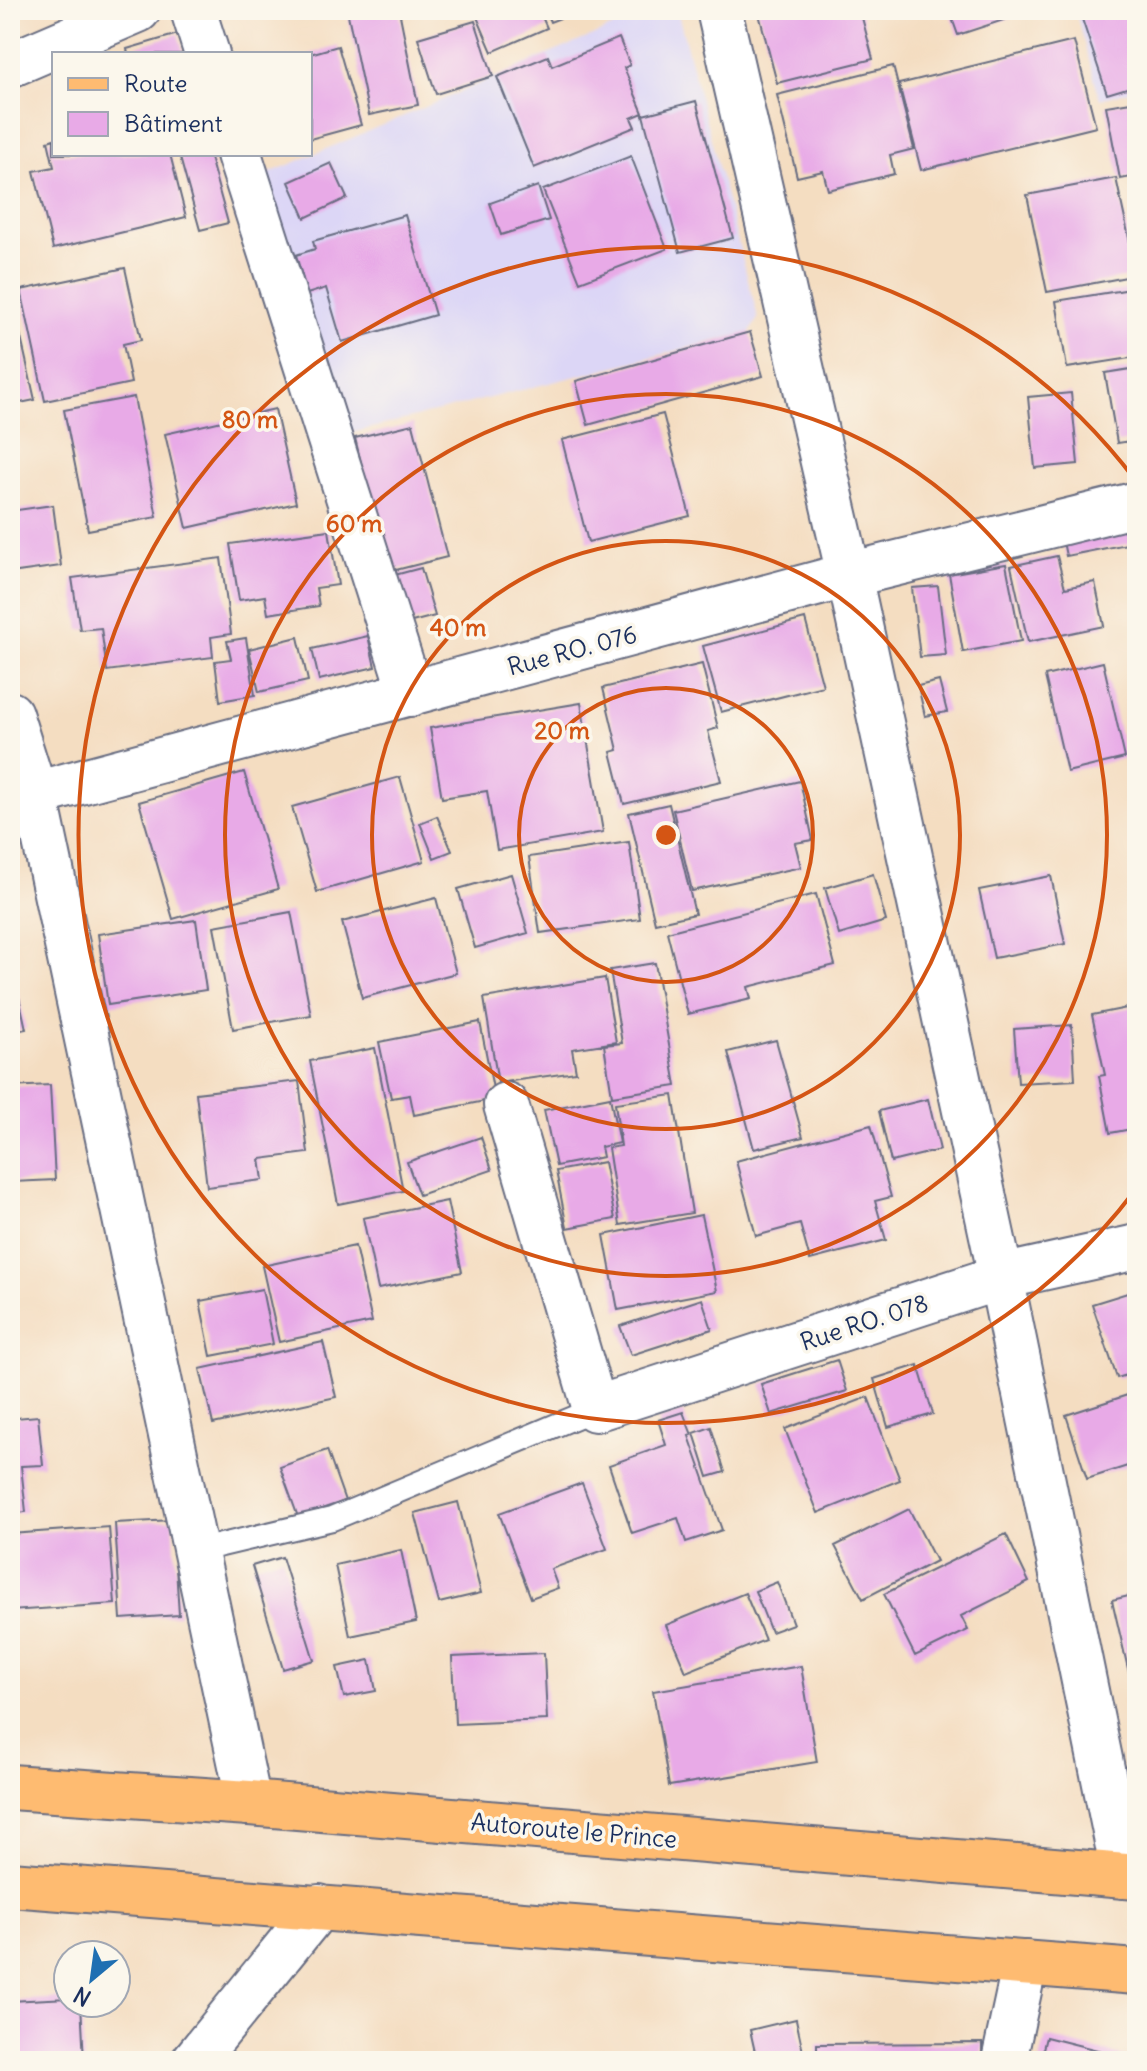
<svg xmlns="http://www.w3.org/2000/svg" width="1147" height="2071" font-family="Delius,sans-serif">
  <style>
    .built { fill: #dcd6f6 }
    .building { fill: #e8aae7 }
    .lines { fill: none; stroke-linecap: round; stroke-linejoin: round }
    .lane-casing { stroke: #676c81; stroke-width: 26 }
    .street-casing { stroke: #676c81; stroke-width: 48 }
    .primary-casing { stroke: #676c81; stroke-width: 48 }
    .lane { stroke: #fff; stroke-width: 22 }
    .street { stroke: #fff; stroke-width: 44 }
    .primary { stroke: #febb71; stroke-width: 44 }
    .ring { fill: none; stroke: #d45514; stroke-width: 4 }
    .labels { text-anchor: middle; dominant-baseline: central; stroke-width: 7; stroke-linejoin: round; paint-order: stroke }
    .street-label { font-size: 24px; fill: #1b2f5e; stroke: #fbf7ec }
    .centre { fill: #d45514; stroke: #fbf7ec; stroke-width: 4 }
    .ring-label { font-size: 24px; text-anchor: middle; font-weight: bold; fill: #d45514; stroke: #fbf7ec; stroke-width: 7; stroke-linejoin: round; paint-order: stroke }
  </style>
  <rect width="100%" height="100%" fill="#fbf7ec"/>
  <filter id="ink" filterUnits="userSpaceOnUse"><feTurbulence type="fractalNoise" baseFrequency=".0125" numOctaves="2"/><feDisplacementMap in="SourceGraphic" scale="16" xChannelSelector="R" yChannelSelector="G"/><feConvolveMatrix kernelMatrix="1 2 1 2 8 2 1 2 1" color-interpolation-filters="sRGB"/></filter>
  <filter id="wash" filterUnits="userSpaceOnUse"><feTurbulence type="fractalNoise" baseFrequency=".006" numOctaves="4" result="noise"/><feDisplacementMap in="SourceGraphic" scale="32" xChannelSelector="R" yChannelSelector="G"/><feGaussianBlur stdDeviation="1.8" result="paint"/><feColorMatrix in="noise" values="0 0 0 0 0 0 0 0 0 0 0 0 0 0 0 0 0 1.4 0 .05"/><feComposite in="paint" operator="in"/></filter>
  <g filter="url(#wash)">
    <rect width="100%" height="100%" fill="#f4ddc1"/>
    <path class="built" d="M653,10H677L758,318L750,332L344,435L265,175Z
      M1075,10H1137V89L1100,99Z"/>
    <g id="blocks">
      <path class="building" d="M347,10H399L418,105L369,115Z
        M474,10H539L547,28L492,52Z
        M545,10H581L550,22Z
        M758,10H860L873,59L777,83Z
        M949,10H1031V11L958,35Z
        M1079,10H1137V85L1107,94Z
        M475,21L493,76L436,94L418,38Z
        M178,34L184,54H128L127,49Z
        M619,38L630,65L624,68L643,113L631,118L635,127L534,168L497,77L548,56L552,66Z
        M1074,41L1096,127L921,170L899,84Z
        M338,46L361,125L310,139V54Z
        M893,66L914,149L890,155L894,174L828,190L823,171L797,177L777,95Z
        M696,101L733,238L680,252L643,115Z
        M1137,101V176L1120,179L1106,106Z
        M54,139V154H170L186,217L53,249L34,171L54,167L48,141Z
        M179,154H209L228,223L200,230Z
        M631,156L667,249L580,282L543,190Z
        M331,163L347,198L305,218L289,182Z
        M1116,178L1137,275L1047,292L1027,195Z
        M538,186L549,220L501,235L490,203Z
        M405,215L435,315L342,342L326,288L307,294L296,255L315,249L313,241Z
        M125,268L141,340L123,344L131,383L45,401L21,290Z
        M1137,288V357L1067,368L1056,301Z
        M10,289L35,400L10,405Z
        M750,332L763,376L588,425L576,381Z
        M1137,368V440L1117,443L1105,373Z
        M1071,393L1078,464L1035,468L1028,397Z
        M134,397L157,517L88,530L64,410Z
        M275,409L296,503L187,528L165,434Z
        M663,414L690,516L588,542L562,440Z
        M413,424L447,557L388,572L355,438Z
        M53,505L61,566L10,573V511Z
        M1137,512V542L1066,556L1060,527Z
        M329,530L338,585L316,588L319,606L268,614L265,596L239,600L230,544Z
        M1057,556L1065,588L1095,582L1104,626L1028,642L1011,566Z
        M221,558L231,634L211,637L213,657L107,671L101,628L80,630L72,578Z
        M1006,564L1021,641L963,652L949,574Z
        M421,568L435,616L404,624L391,576Z
        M938,586L946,655L920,657L912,588Z
        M805,619L823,686L721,712L703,646Z
        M368,636L375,667L319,680L312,649Z
        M298,637L308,681L259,692L249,649Z
        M246,638L255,695L220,701L215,661L231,659L227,641Z
        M1103,662L1125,758L1067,772L1045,676Z
        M702,664L718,728L708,731L721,781L624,804L611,752L618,750L603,688Z
        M939,681L947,712L925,716L918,686Z
        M581,703L603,832L497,850L487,791L442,798L430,728Z
        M244,772L278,889L173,919L139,802Z
        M400,777L424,861L317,892L292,807Z
        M800,781L813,840L795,843L801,867L692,891L673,810Z
        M669,804L695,914L655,923L629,813Z
        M437,816L452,851L434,858L420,823Z
        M629,842L640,919L540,933L529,857Z
        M511,874L528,933L475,948L458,889Z
        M873,874L886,921L839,935L825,888Z
        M1051,876L1065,944L994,958L979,890Z
        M816,894L835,965L748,987L751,999L688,1014L667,932Z
        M436,898L456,973L362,998L342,922Z
        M291,912L311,1015L233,1029L214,926Z
        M196,920L206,990L108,1005L98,934Z
        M10,956L26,1029L10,1032Z
        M655,963L676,1086L612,1096L604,1045L622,1043L610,970Z
        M605,978L616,1042L572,1049L576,1072L498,1083L484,998Z
        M1137,1006V1128L1110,1133L1099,1076L1105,1075L1092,1015Z
        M480,1022L495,1099L414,1115L410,1095L391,1098L379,1042Z
        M1072,1025L1075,1080L1018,1083L1014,1029Z
        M776,1040L803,1137L754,1149L728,1052Z
        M375,1048L403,1191L338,1204L310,1061Z
        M299,1081L308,1153L260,1159L263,1180L207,1187L196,1093Z
        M50,1085L55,1180L13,1182L10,1087Z
        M673,1095L692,1213L620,1225L608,1148L621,1146L615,1103Z
        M610,1097L619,1143L601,1147L603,1157L556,1166L544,1110Z
        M928,1099L940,1150L891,1162L879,1111Z
        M871,1125L891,1197L875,1201L886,1240L810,1260L800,1224L756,1236L736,1161Z
        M481,1137L492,1170L419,1195L407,1162Z
        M604,1162L615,1219L567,1228L556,1171Z
        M447,1201L462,1272L378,1289L363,1218Z
        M701,1215L717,1291L618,1310L604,1235Z
        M355,1246L372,1322L279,1342L262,1266Z
        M262,1289L273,1344L211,1356L200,1301Z
        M1137,1290V1372L1117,1378L1092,1304Z
        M702,1299L712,1329L631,1355L620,1326Z
        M323,1342L336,1397L213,1424L200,1369Z
        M837,1360L847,1391L771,1414L761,1384Z
        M918,1365L933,1414L888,1427L874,1379Z
        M10,1380L16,1418L38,1416L43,1465L21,1466L26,1512L10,1514Z
        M1137,1392V1463L1087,1479L1066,1415Z
        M868,1397L900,1480L818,1513L785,1429Z
        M683,1412L692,1435L689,1436L722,1530L686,1542L678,1518L632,1533L609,1465L666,1445L658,1420Z
        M711,1427L725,1472L708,1477L694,1433Z
        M327,1450L345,1501L298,1517L280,1467Z
        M582,1483L607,1549L551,1569L558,1588L531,1598L499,1513Z
        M458,1502L481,1593L439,1603L415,1513Z
        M909,1509L936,1561L863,1599L835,1546Z
        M173,1520L179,1615L121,1619L115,1523Z
        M109,1527L115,1604L10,1611V1534Z
        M1006,1534L1029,1582L961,1616L968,1630L915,1656L884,1594Z
        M401,1550L416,1622L350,1636L335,1565Z
        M282,1557L314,1660L283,1669L252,1566Z
        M777,1582L793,1624L771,1632L755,1591Z
        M745,1593L765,1640L686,1672L666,1625Z
        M1137,1594V1672L1129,1673L1112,1600Z
        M544,1653L547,1720L455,1724L452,1657Z
        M370,1660L376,1691L344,1697L337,1667Z
        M801,1666L817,1762L669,1786L653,1691Z
        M68,1998V2003H81L84,2061H10V2001Z
        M796,2019L805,2061H757L750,2030Z
        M1046,2037L1137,2060L1136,2061H1040Z
        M982,2043V2061H817V2044Z"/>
    </g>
  </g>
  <g filter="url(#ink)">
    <use href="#blocks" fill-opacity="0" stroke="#676c81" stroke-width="2"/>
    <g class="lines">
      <g class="lane-casing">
        <path id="lane" d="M196,1551L332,1519L595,1409"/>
      </g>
      <g class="street-casing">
        <path id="street" d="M193,10L207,54
          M719,10L849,575L1001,1277L1124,1876
          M10,65L138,10
          M239,154L411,694
          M10,714L35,794L249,1803
          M10,805L35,794L849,575L1137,504
          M506,1105L595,1409L1001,1277L1137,1247
          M194,2061L319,1907
          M1004,2061L1025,1963"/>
      </g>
      <g class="primary-casing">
        <path id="primary" d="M10,1787L249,1803L1137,1877
          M10,1884L1137,1972"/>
      </g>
      <use href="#lane" class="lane"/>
      <use href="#street" class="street"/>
      <use href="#primary" class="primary"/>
    </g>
  </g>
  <g class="ring">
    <circle cx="666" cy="835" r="147"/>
    <circle cx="666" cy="835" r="294"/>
    <circle cx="666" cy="835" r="441"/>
    <path d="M1136 1189A588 588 0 1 1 1136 481"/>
  </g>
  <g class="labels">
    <g class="street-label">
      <text transform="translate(572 650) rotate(-15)">Rue RO. 076</text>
      <text transform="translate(864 1322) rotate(-18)">Rue RO. 078</text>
      <text transform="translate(574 1830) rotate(5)">Autoroute le Prince</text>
    </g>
  </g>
  <circle cx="666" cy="835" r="12" class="centre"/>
  <g class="ring-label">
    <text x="250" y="428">80 m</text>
    <text x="354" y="532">60 m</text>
    <text x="458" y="636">40 m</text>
    <text x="562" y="739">20 m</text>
  </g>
  <rect width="1147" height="2071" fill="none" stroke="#fbf7ec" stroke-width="40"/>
  <rect x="52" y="52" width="260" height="104" fill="#fbf7ec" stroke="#a1a7b3" stroke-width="2"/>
  <rect x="68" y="78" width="40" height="12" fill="#febb71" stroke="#a1a7b3" stroke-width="2"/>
  <text x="124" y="92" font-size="24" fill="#1b2f5e">Route</text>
  <rect x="68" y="112" width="40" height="24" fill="#e8aae7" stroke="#a1a7b3" stroke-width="2"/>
  <text x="124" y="132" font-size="24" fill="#1b2f5e">Bâtiment</text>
  <g transform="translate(92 1979) rotate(209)"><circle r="38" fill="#fbf7ec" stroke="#a1a7b3" stroke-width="2"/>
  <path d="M0-6L14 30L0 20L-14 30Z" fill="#1f6fb2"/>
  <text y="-12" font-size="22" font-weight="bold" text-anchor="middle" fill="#1b2f5e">N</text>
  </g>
</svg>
